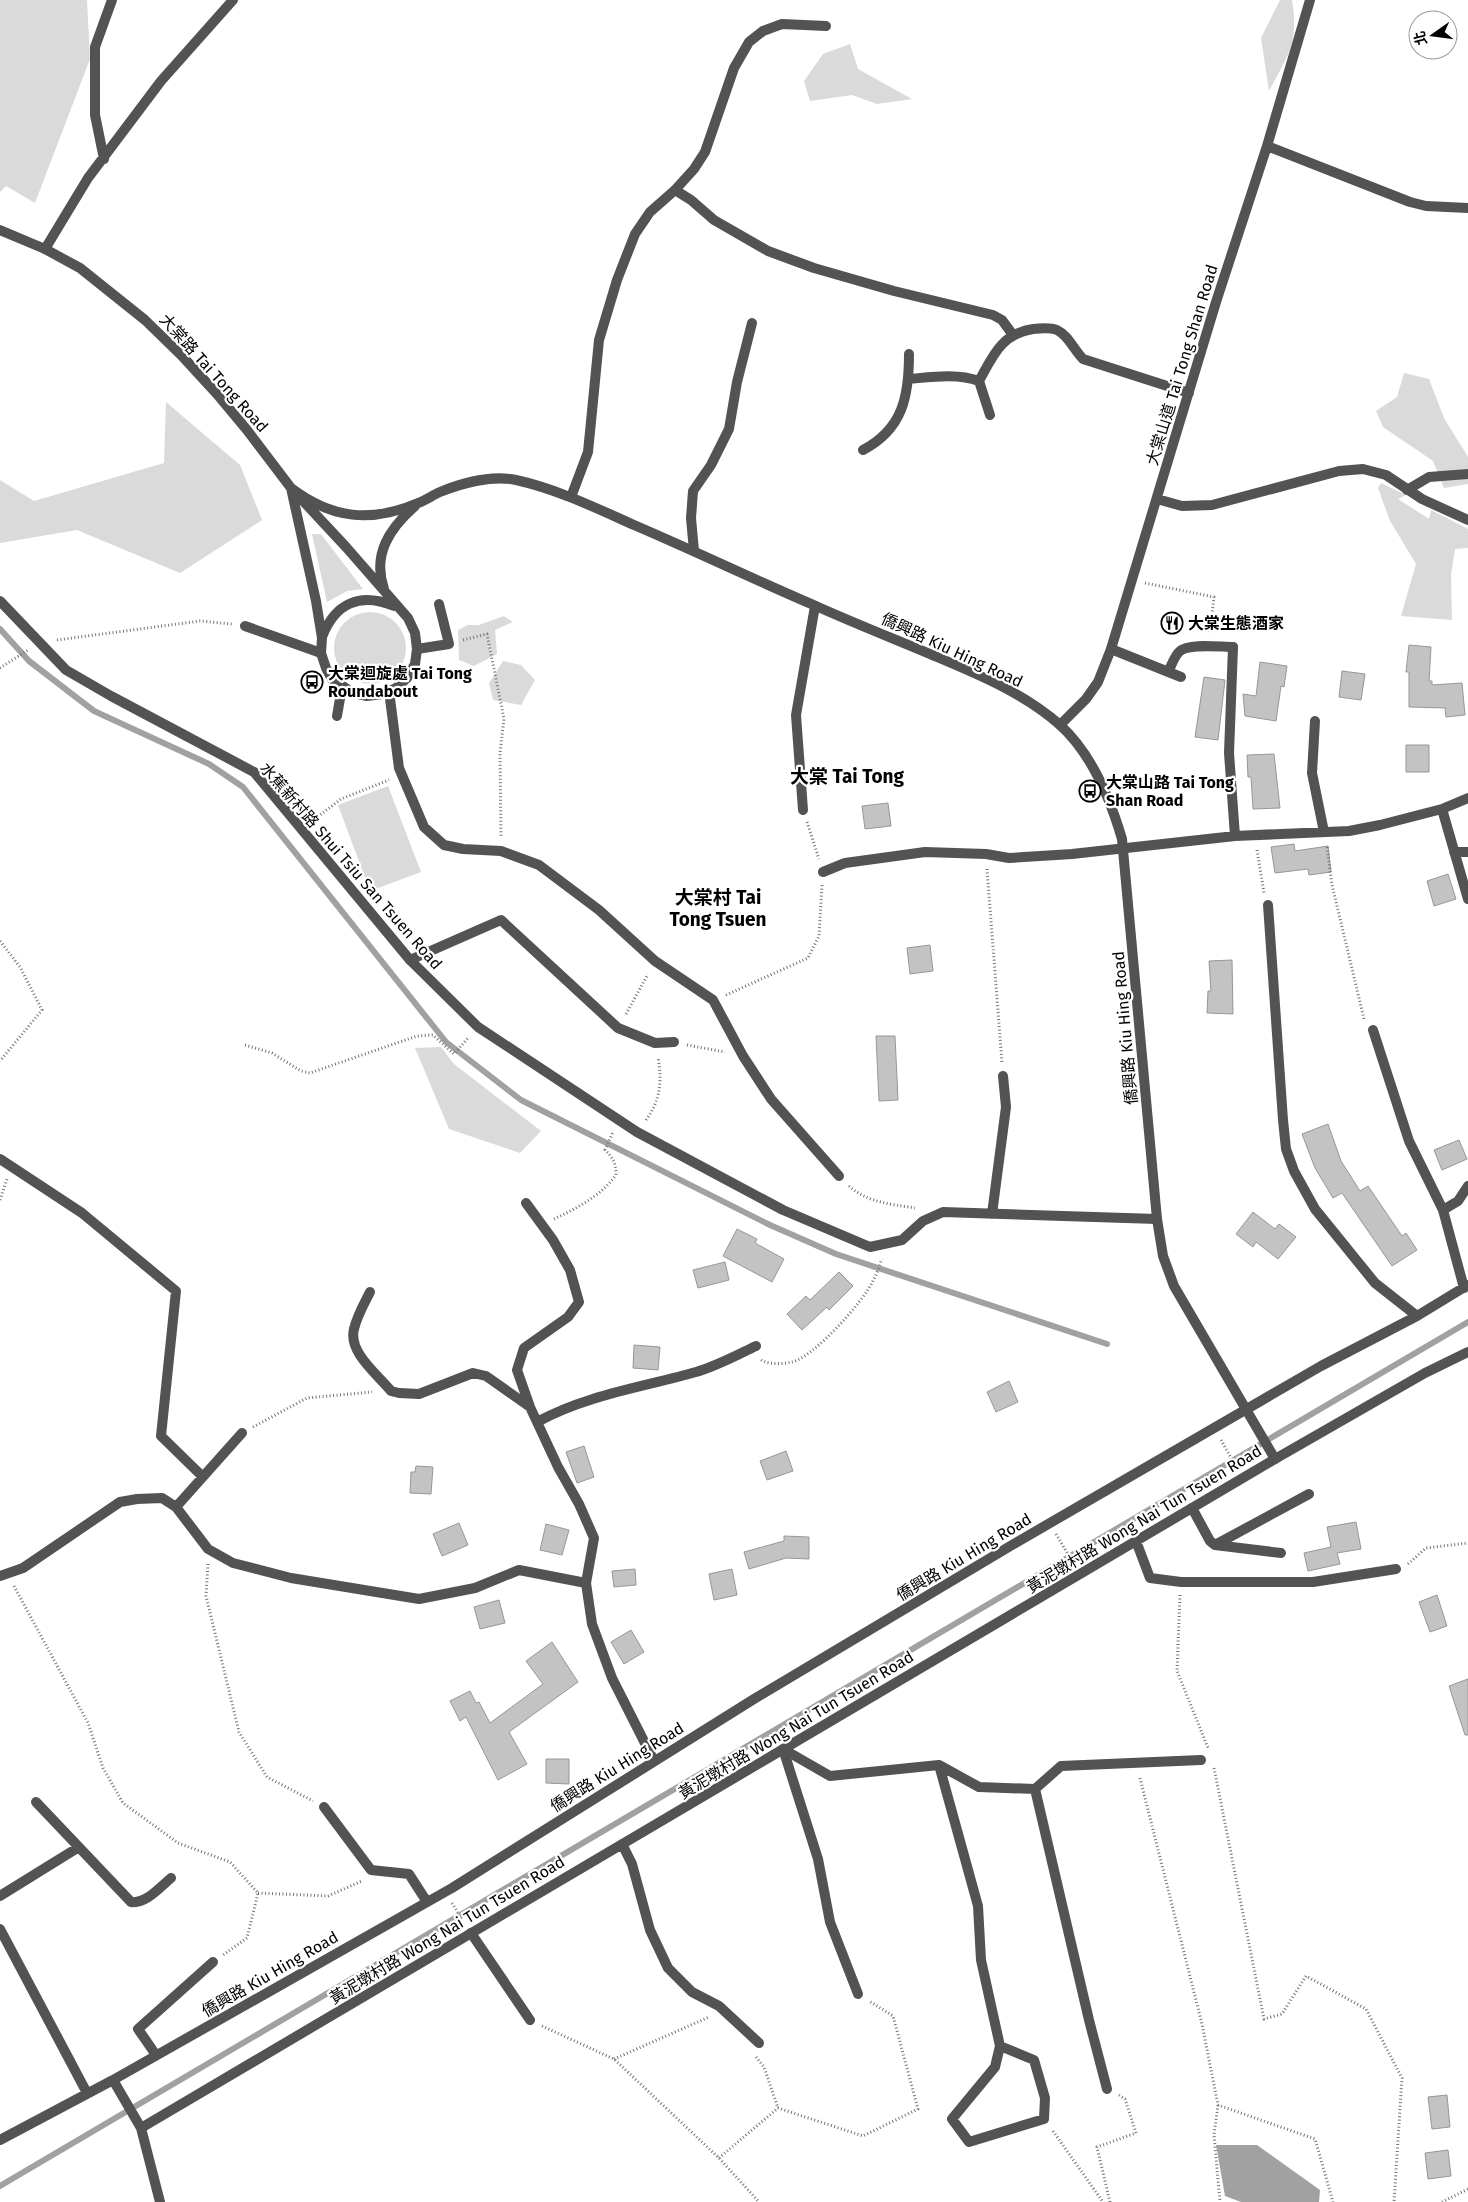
<svg xmlns="http://www.w3.org/2000/svg" width="1468" height="2202" font-family="'Fira Sans','Noto Sans TC',sans-serif">
  <style>
    .green { fill: #dadada }
    .water { fill: #a1a1a1 }
    .lines { fill: none; stroke-linecap: round; stroke-linejoin: round }
    .stream { stroke: #a1a1a1; stroke-width: 6 }
    .building { fill: #c3c3c3; stroke: #979797 }
    .path { stroke: #757575; stroke-width: 3; stroke-dasharray: 1 2.5; stroke-linecap: butt }
    .service { stroke: #535353; stroke-width: 10 }
    .minor { stroke: #535353; stroke-width: 10 }
    .tertiary { stroke: #535353; stroke-width: 10 }
    .labels { text-anchor: middle; dominant-baseline: central; stroke-width: 4.5; stroke-linejoin: round; paint-order: stroke }
    .street-label { font-size: 16px; fill: #000; stroke: #fff }
    .poi-label { font-size: 16px; font-weight: bold; fill: #000; stroke: #fff; text-anchor: start }
    .quarter-label { font-size: 19px; font-weight: bold; fill: #000; stroke: #fff }
  </style>
  <rect width="100%" height="100%" fill="#fff"/>
  <path class="green" d="M0,0H87L90,59L35,203L6,186L0,192Z
    M1280,0H1292C1299,43 1288,55 1269,91L1261,38Z
    M850,44L858,69L912,99L877,104L852,95L810,101L804,81L823,54Z
    M1404,373L1429,379L1444,418L1468,457V484L1444,488L1433,461L1383,427L1376,411L1397,397Z
    M166,402L240,465L262,520L180,573L77,530L0,543V480L34,501L164,463Z
    M1381,483L1406,495L1398,499L1429,519L1431,510L1468,529V548L1455,549L1451,575L1452,620L1401,616L1416,564L1390,521L1378,488Z
    M312,534H321L363,589L347,591L327,602Z
    M334 648a36 36 0 1 1 72 0a36 36 0 1 1-72 0Z
    M504,616L513,622L495,630L497,654L474,666L459,660L458,630L468,625H479Z
    M503,661L521,665L535,680L521,705L493,700L489,683Z
    M388,786L421,872L370,891L338,805Z
    M441,1047L454,1064L541,1131L520,1153L449,1129L415,1048Z"/>
  <path class="water" d="M1216,2145H1257L1320,2190L1319,2202H1241L1225,2196Z"/>
  <g class="lines">
    <path class="stream" d="M0,629L29,661L94,711L209,764L243,787L446,1042L521,1100L770,1225L836,1254L1107,1344
      M0,2186L1468,1322"/>
  </g>
  <path class="building" d="M1409,645L1431,647L1429,681H1432V685L1462,683L1465,715L1446,717L1445,708L1409,707V672H1406Z
    M1260,662L1287,666L1284,687L1281,686L1276,721L1245,716L1243,694L1256,696Z
    M1342,671L1365,674L1361,700L1339,697Z
    M1204,677L1225,680L1218,740L1195,737Z
    M1406,745H1429V772H1406Z
    M1274,754L1280,808L1253,809L1251,777H1248L1247,755Z
    M888,803L891,826L865,829L862,806Z
    M1294,844L1295,851L1328,846L1331,872L1309,875L1308,869L1275,873L1271,847Z
    M1448,874L1456,899L1434,906L1427,881Z
    M930,945L933,971L910,974L907,948Z
    M1232,960L1233,1014L1207,1013L1208,991H1211L1209,961Z
    M876,1036H895L898,1100L879,1101Z
    M1328,1124L1341,1161L1360,1191L1368,1186L1402,1236L1406,1233L1417,1250L1392,1266L1342,1193L1333,1198L1315,1168L1302,1134Z
    M1459,1140L1467,1159L1442,1170L1434,1150Z
    M1253,1212L1275,1229L1279,1224L1296,1237L1278,1259L1256,1242L1253,1247L1236,1234Z
    M737,1229L757,1239L755,1243L784,1259L772,1282L723,1256Z
    M725,1262L729,1280L698,1288L693,1270Z
    M839,1272L853,1286L829,1310L827,1307L802,1330L787,1314L806,1296L810,1300Z
    M634,1345L660,1347L658,1370L633,1368Z
    M1009,1381L1018,1402L996,1412L987,1392Z
    M584,1446L594,1477L577,1483L566,1452Z
    M786,1451L793,1471L767,1480L760,1461Z
    M416,1466L433,1467L431,1494L410,1493L411,1472H415Z
    M1356,1522L1361,1549L1337,1553L1340,1564L1308,1571L1304,1553L1331,1547L1327,1527Z
    M459,1523L468,1545L442,1556L433,1534Z
    M546,1524L569,1530L562,1555L540,1550Z
    M784,1536L809,1537V1559L786,1558L749,1569L744,1552L784,1541Z
    M635,1569L636,1585L614,1587L612,1571Z
    M732,1569L737,1595L714,1600L709,1574Z
    M1437,1595L1447,1626L1430,1632L1419,1602Z
    M499,1600L505,1623L480,1629L474,1607Z
    M631,1630L644,1652L624,1664L611,1642Z
    M552,1642L578,1682L509,1732L527,1764L498,1780L466,1717L460,1721L450,1701L470,1691L476,1703L479,1702L490,1723L543,1684L526,1661Z
    M1468,1679V1735H1465L1449,1686Z
    M546,1759H569V1784L546,1783Z
    M1447,2095L1450,2127L1432,2129L1428,2097Z
    M1448,2150L1451,2176L1428,2179L1425,2153Z"/>
  <g class="lines">
    <path class="path" d="M1145,583L1214,597L1210,632
      M57,640L200,621L232,624
      M463,640L487,634L504,719L500,753L501,838
      M0,668L28,650
      M312,821L341,799L389,780
      M807,822L819,859
      M1327,847L1332,885L1364,1019
      M1257,850L1264,893
      M987,869L1002,1063
      M0,941L20,967L42,1010L0,1061
      M726,995L808,958L819,936L822,885
      M626,1014L648,974
      M245,1045L272,1053L301,1071L310,1073L417,1036L433,1035L454,1054L468,1038
      M687,1045L725,1052
      M646,1120C661,1099 662,1082 658,1057
      M849,1186C868,1203 891,1204 915,1208
      M0,1200L7,1179
      M554,1219C577,1208 601,1196 616,1175C616,1163 613,1158 605,1150L613,1132
      M761,1360C770,1365 782,1364 792,1362C814,1357 863,1302 873,1281C877,1274 879,1266 882,1259
      M253,1427L307,1398L372,1392
      M1221,1440L1235,1465
      M1056,1534L1072,1561
      M208,1564L206,1596L239,1732L267,1777L313,1801
      M1408,1564L1426,1548L1468,1543
      M14,1586L88,1723L103,1768L123,1803L178,1843L230,1862L258,1893L247,1938L223,1955
      M1180,1595L1177,1671L1208,1748
      M1214,1768L1264,2019L1282,2014L1306,1976L1366,2009L1402,2078L1394,2202
      M1140,1778L1202,2024L1218,2105L1315,2139L1333,2202
      M258,1893L328,1896L362,1881
      M452,1903L463,1921
      M542,2026L614,2059L719,2158L759,2202
      M756,2057L764,2067L778,2108
      M614,2059L709,2017
      M1218,2105L1214,2135L1220,2202
      M1053,2131L1103,2202
      M719,2158L778,2108L863,2136L918,2109L893,2016L869,2001
      M1110,2202L1097,2147L1136,2133L1125,2099L1119,2095
      M1442,2202L1468,2189"/>
    <path class="service" d="M1407,490L1429,477L1468,474
      M1111,649L1181,677
      M1168,672C1172,665 1174,656 1180,651C1189,643 1220,647 1233,647
      M410,960L501,920L618,1028L655,1043L674,1042
      M1192,1508L1210,1541L1215,1545L1281,1553
      M1215,1545L1309,1494
      M783,1749L818,1859L830,1922L858,1994
      M471,1933L530,2020
      M156,2055L138,2029L213,1962"/>
    <path class="minor" d="M1267,146L1410,202L1426,206L1468,208
      M104,159L95,115V47L112,0
      M675,190L691,200L714,220L768,251L814,268L894,291L993,315L1002,320L1013,335
      M45,249L88,178L161,81L233,0
      M909,379C932,377 957,373 979,381L990,415
      M979,381C993,356 1001,334 1033,329C1041,328 1050,327 1057,330C1068,335 1074,350 1083,359L1189,393
      M863,450C903,429 909,396 909,354
      M571,497L588,452L599,340L617,280L635,234L650,212L675,190L694,169L705,152L734,68L749,42L763,31L782,24L826,26
      M1157,499L1182,506L1212,505L1339,471L1363,469L1386,475L1422,499L1468,520
      M694,551L691,518L693,491L711,465L729,429L737,382L752,323
      M0,601L66,670L111,696L254,772L410,960L478,1027L637,1132L783,1210L870,1247L902,1240L923,1221L943,1212L1157,1219
      M245,626L321,653
      M1233,647L1229,753L1235,836
      M417,649L449,644L439,604
      M389,691L399,768L424,827L444,845L463,849L501,851L539,865L599,910L655,961L713,1000L743,1056L771,1099L839,1176
      M337,716L342,687
      M1315,721L1312,773L1324,832
      M1060,725L1086,699L1098,682L1111,649L1216,302L1267,146L1310,0
      M1442,809L1468,899
      M803,810L796,715L815,606
      M1454,852H1468
      M823,872L845,863L925,852L986,854L1009,858L1072,854L1235,836L1349,831L1380,825L1442,809L1468,798
      M1268,905L1283,1120L1286,1149L1294,1171L1315,1209L1375,1283L1417,1316
      M1373,1030L1409,1141L1443,1210L1464,1288
      M0,1159L82,1213L176,1291L161,1436L202,1476
      M526,1203L553,1240L570,1270L579,1302L568,1317L524,1348L517,1370L530,1407L558,1467L579,1504L594,1538L586,1583L592,1624L612,1678L654,1761
      M1443,1210L1458,1201L1468,1186
      M992,1214L1006,1107L1003,1076
      M370,1292C364,1304 357,1316 354,1329C348,1352 377,1374 391,1391L399,1393L419,1394L473,1373L486,1376L530,1407
      M537,1422C586,1395 643,1387 696,1372C717,1366 737,1355 756,1346
      M176,1507L242,1433
      M1136,1541L1150,1578L1181,1582H1313L1396,1569
      M0,1576L23,1568L120,1502L137,1499L162,1498L176,1507L208,1549L233,1563L291,1578L419,1599L475,1588L519,1570L586,1583
      M783,1749L830,1776L939,1765L979,1787L1035,1789L1061,1766L1201,1760
      M939,1765L978,1906L981,1960L1000,2046L1034,2060L1045,2098L1044,2119L969,2142L952,2119L995,2067L1000,2046
      M1035,1789L1089,2020L1107,2089
      M36,1802L131,1902C146,1904 159,1888 171,1878
      M324,1807L371,1870L409,1874L427,1902
      M622,1844L632,1864L650,1930L668,1968L692,1992L719,2006L759,2043
      M0,1896L79,1847
      M0,1929L87,2093
      M113,2080L141,2128
      M0,2140L113,2080L452,1888L754,1699L1012,1545L1321,1366L1417,1316L1468,1285
      M160,2202L141,2128L1275,1459L1425,1373L1468,1352"/>
    <path class="tertiary" d="M0,230L45,249L80,268L145,320L183,357L217,394L247,430L291,488L346,547L408,618L415,633L417,649L415,664L407,678L396,688L382,694L367,696L353,693L332,679L326,668L321,653L322,638L316,601L291,488
      M291,488C332,519 371,523 418,503C426,500 433,495 440,492C462,483 492,475 516,480C557,489 596,508 634,525C695,551 755,580 816,606C856,624 897,640 937,657C980,675 1025,694 1060,725C1092,754 1110,798 1122,839L1157,1219L1163,1256L1174,1286L1275,1459
      M384,589C372,554 390,528 415,506
      M322,637C335,603 360,592 394,606"/>
  </g>
  <defs>
    <g id="restaurant-ring" transform="scale(1.125)"><circle r="9.5" fill="#fff" stroke="#000" stroke-width="1.5"/><path d="M-5-6h1v4h1v-4h1v4h1v-4h1v5L-1.5 .5V6h-2V.5L-5-1ZM5-6V6H3V1.5H1.5Q1.5-4 5-6Z" fill="#000"/></g>
    <g id="bus-ring" transform="scale(1.125)"><circle r="9.5" fill="#fff" stroke="#000" stroke-width="1.5"/><path d="M-5-6H5V4H4V6H2V4H-2V6H-4V4H-5ZM-3.5-4V0h7V-4ZM-3.5 1.2v1.5H-2V1.2ZM2 1.2v1.5H3.5V1.2Z" fill="#000"/></g>
  </defs>
  <g fill-rule="evenodd">
    <use href="#restaurant-ring" x="1172" y="623"/>
    <use href="#bus-ring" x="312" y="682"/>
    <use href="#bus-ring" x="1090" y="791"/>
  </g>
  <g class="labels">
    <g class="street-label">
      <text transform="translate(1182 365) rotate(-73)">大棠山道 Tai Tong Shan Road</text>
      <text transform="translate(214 373) rotate(48)">大棠路 Tai Tong Road</text>
      <text transform="translate(952 650) rotate(25)">僑興路 Kiu Hing Road</text>
      <text transform="translate(351 866) rotate(49)">水蕉新村路 Shui Tsiu San Tsuen Road</text>
      <text transform="translate(1125 1028) rotate(-95)">僑興路 Kiu Hing Road</text>
      <text transform="translate(1144 1519) rotate(-31)">黃泥墩村路 Wong Nai Tun Tsuen Road</text>
      <text transform="translate(964 1557) rotate(-31)">僑興路 Kiu Hing Road</text>
      <text transform="translate(796 1725) rotate(-31)">黃泥墩村路 Wong Nai Tun Tsuen Road</text>
      <text transform="translate(617 1767) rotate(-32)">僑興路 Kiu Hing Road</text>
      <text transform="translate(447 1930) rotate(-31)">黃泥墩村路 Wong Nai Tun Tsuen Road</text>
      <text transform="translate(270 1974) rotate(-30)">僑興路 Kiu Hing Road</text>
    </g>
    <g class="poi-label">
      <text x="1188" y="623">大棠生態酒家</text>
      <text x="328" y="673">大棠迴旋處 Tai Tong<tspan x="328" dy="18">Roundabout</tspan></text>
      <text x="1106" y="782">大棠山路 Tai Tong<tspan x="1106" dy="18">Shan Road</tspan></text>
    </g>
    <g class="quarter-label">
      <text x="847" y="776">大棠 Tai Tong</text>
      <text x="718" y="897">大棠村 Tai<tspan x="718" dy="22">Tong Tsuen</tspan></text>
    </g>
  </g>
  <g transform="translate(1433 35) rotate(256)"><circle r="24" fill="#ffffff" stroke="#999999"/>
  <path d="M0-4L9 19L0 12L-9 19Z" fill="#000000"/>
  <text y="-8" font-size="14" font-weight="bold" text-anchor="middle" fill="#000000">北</text>
  </g>
</svg>
